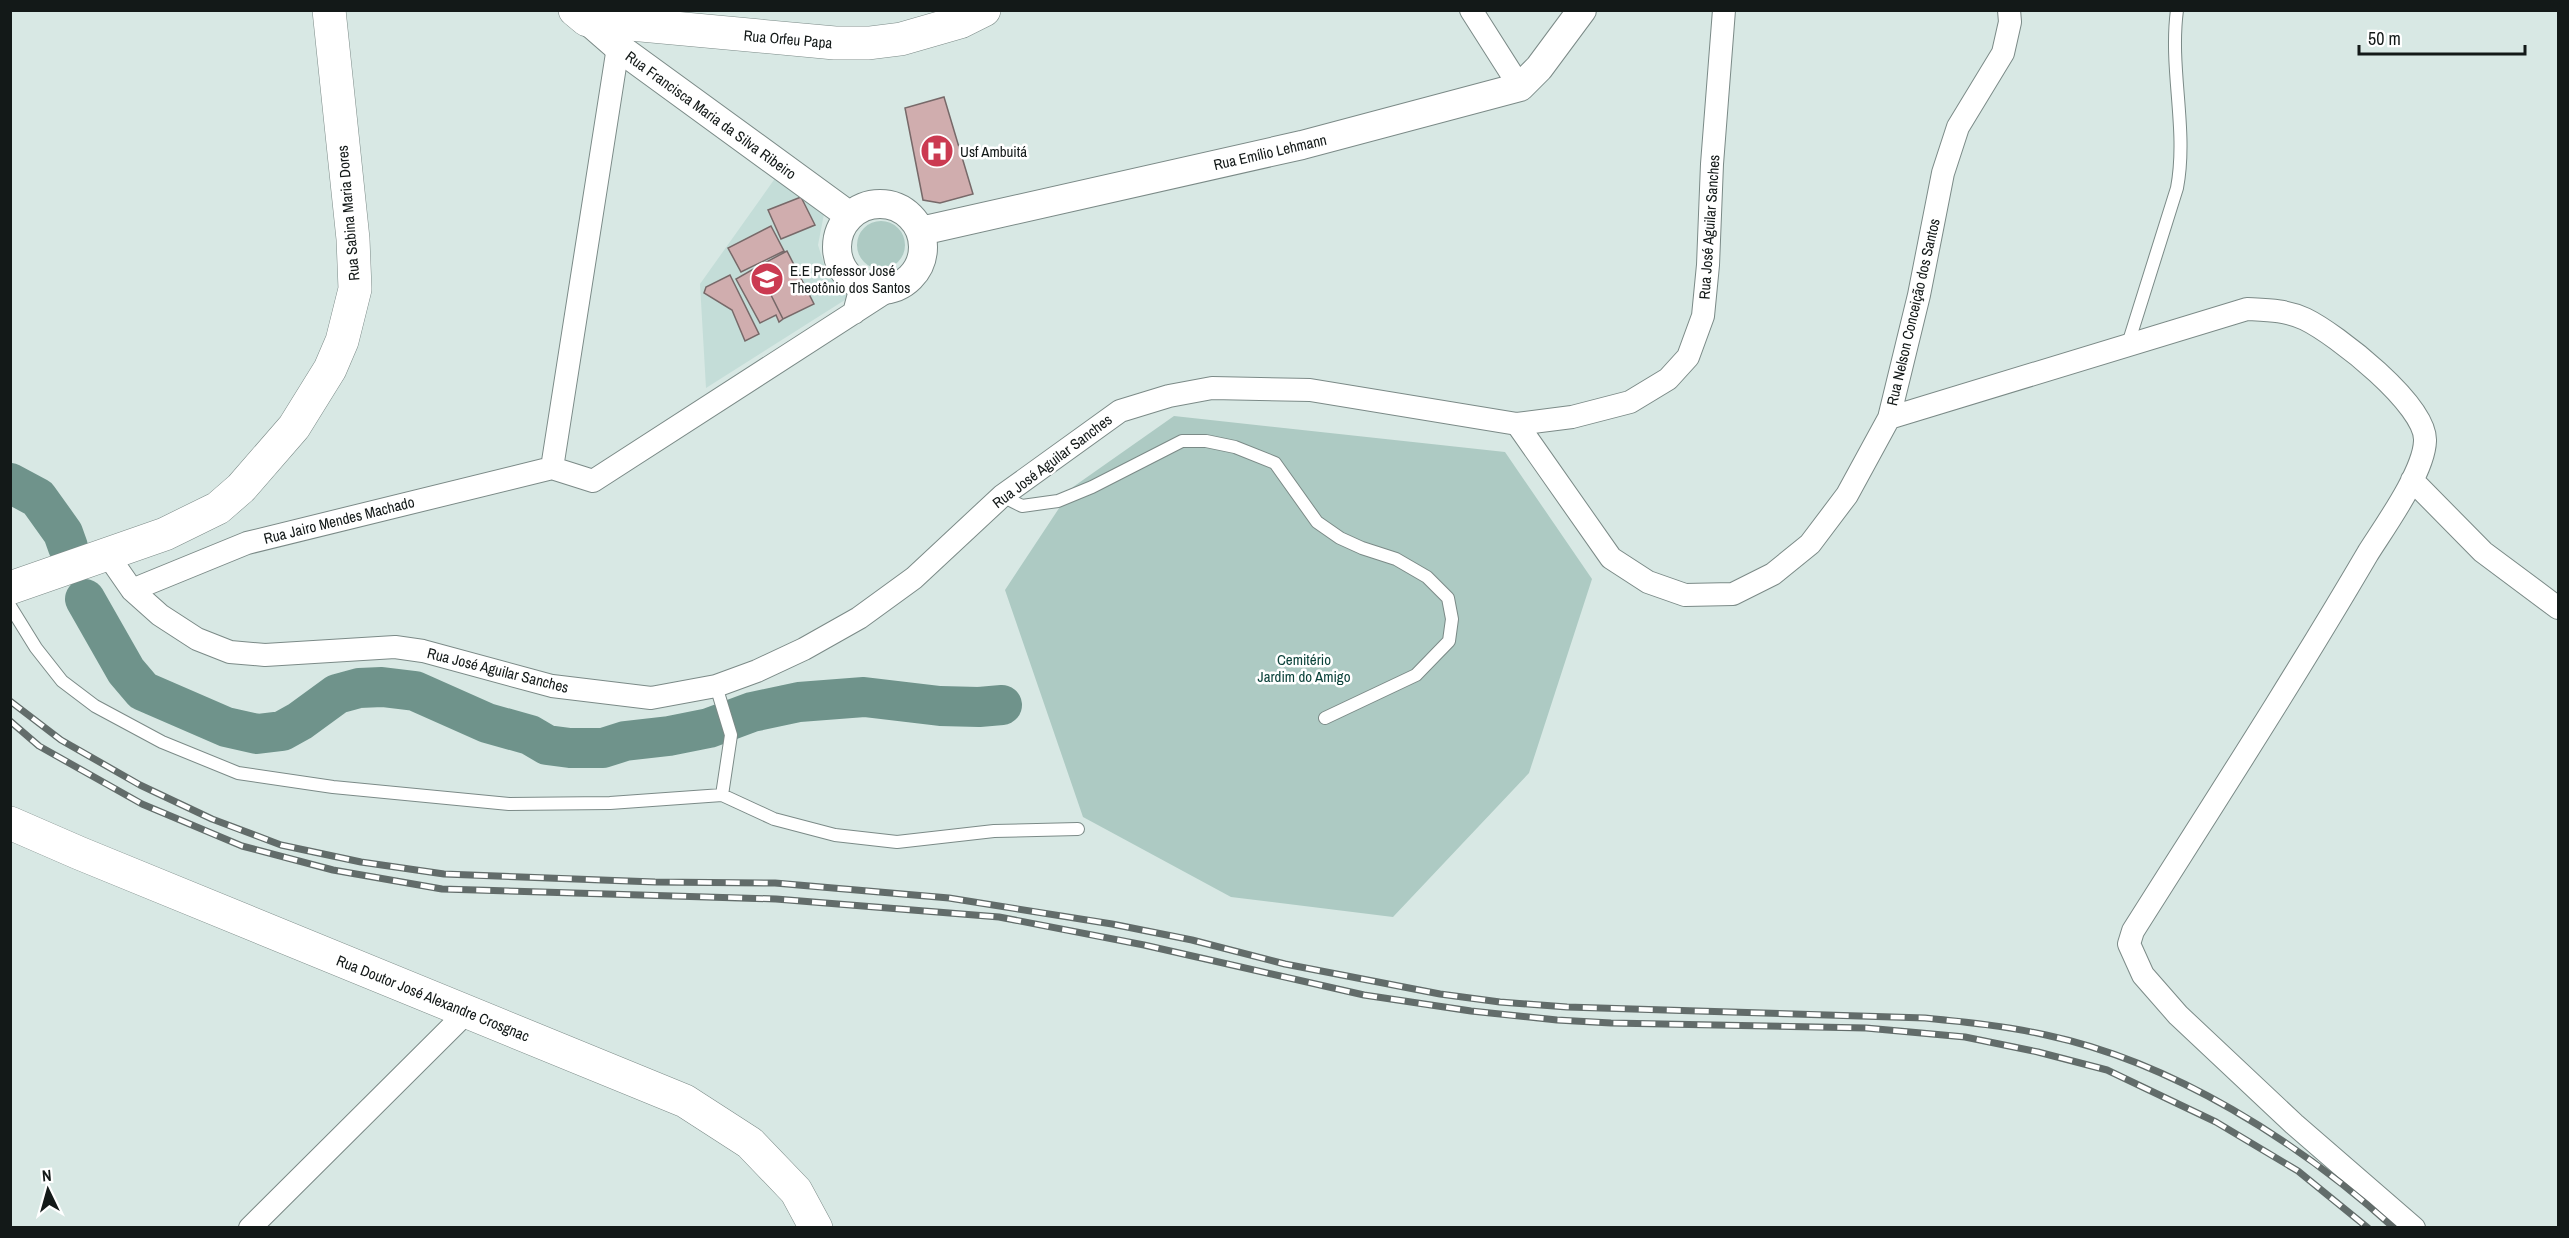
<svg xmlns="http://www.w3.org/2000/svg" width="2569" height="1238" font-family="'Archivo Narrow',sans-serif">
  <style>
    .built { fill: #c4ddd8 }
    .green { fill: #adcac3 }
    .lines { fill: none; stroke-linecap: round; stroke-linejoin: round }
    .river { stroke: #6f938b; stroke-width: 40 }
    .building { fill: #d0adae; stroke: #776969; stroke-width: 1.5 }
    .service-casing { stroke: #7b8a87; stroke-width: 14 }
    .minor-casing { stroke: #7b8a87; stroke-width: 24 }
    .tertiary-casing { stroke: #7b8a87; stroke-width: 30 }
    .secondary-casing { stroke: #7b8a87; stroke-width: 34 }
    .service { stroke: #fff; stroke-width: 12 }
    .minor { stroke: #fff; stroke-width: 22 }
    .tertiary { stroke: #fff; stroke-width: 28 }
    .secondary { stroke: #fff; stroke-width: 33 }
    .rail-casing { stroke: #626c6a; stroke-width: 7 }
    .rail { stroke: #fff; stroke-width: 4.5; stroke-dasharray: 14; stroke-linecap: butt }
    .labels { text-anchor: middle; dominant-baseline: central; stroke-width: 5; stroke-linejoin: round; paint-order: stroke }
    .street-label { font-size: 15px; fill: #131918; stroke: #fff }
    .poi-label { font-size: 15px; fill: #131918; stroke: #fff; text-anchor: start }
    .park-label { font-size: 15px; fill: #0b423a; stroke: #fff }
  </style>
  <rect width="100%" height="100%" fill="#d8e8e4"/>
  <path class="built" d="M776,177L824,214L818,245L827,274L848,298L706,388L700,284Z"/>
  <path class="green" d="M857 245a24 24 0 1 1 48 0a24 24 0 1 1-48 0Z
    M1174,416L1505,452L1592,579L1529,773L1393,917L1231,897L1083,817L1005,590L1073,487Z"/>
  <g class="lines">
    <path class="river" d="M10,483L38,498L63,533L68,547
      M85,599L126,671L143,691L226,727L257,734L282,731L300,721L337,694L359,688L382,687L415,691L487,723L530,735L547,745L570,748H603L625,741L669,736L709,728L752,712L799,702L864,697L940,706L979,707L1002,705"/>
  </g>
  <path class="building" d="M944,97L973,194L940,203L923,200L905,108Z
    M801,197L815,225L781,239L768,210Z
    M771,226L784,251L741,272L728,248Z
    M787,251L814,304L783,319L757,267Z
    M757,267L783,319L779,322L776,315L760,323L736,279Z
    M730,275L759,334L745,341L732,310L704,293L706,287Z"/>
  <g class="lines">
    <g class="service-casing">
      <path id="service" d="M2128,344L2177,188C2188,129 2169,70 2177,10
        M1002,496L1022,506L1058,501L1092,487L1182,441H1206L1235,447L1275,463L1317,522L1340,538L1362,548L1396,559L1427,577L1448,598L1452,619L1449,641L1416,675L1325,718
        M10,606L36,648L62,681L95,706L162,742L238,773L333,787L509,804L610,803L722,795L774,819L835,835L897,842L994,831L1078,829
        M716,686L731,735L722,795"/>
    </g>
    <g class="minor-casing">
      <path id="minor" d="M1471,10L1520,87
        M854,313L861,286
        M1889,418L2247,309C2267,310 2286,310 2305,319C2336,334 2427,405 2425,441C2424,472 2385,526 2368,553C2293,681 2212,806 2133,931L2129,944L2143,975L2178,1015L2294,1124L2414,1228
        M1517,424L1611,558L1648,582L1685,595L1733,594L1773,574L1810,544L1847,495L1889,418L1919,295L1943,173L1958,127L2003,53L2010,22L2009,10
        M552,468L618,47
        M2412,480L2483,552L2558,608
        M107,554L132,590L160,615L197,639L230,652L265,655L395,647L423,651L552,686L651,698L716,686L757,671L804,649L859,618L914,578L1002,496L1120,411L1169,396L1212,388L1310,390L1517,424L1572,417L1630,402L1668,379L1688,357L1703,316L1708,265L1712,164L1724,10
        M132,590L247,543L552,468L593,481L892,288
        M250,1228L467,1012"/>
    </g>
    <g class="tertiary-casing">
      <path id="tertiary" d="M587,20L618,47L850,216
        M837 247a43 43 0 1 1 86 0a43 43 0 1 1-86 0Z
        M921,231L1302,145L1520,87L1539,68L1582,10"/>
    </g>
    <g class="secondary-casing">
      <path id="secondary" d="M575,10L587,20L835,43H869L901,39L960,22L984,10
        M10,588L165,534L218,508L241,488L294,427L330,369L342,341L355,289L353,239L329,10
        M10,823L79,853L685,1101L750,1143L796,1191L816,1228"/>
    </g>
    <use href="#service" class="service"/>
    <use href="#minor" class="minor"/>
    <use href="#tertiary" class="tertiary"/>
    <use href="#secondary" class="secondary"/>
    <g class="rail-casing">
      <path id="rail" d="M10,701L61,740L140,785L212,819L281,845L361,862L444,874L655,882L775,883L949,898L1112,924L1192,940L1285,964L1440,994L1500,1002L1567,1007L1925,1018C1966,1022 2006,1026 2046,1035C2173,1062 2299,1142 2394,1228
        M10,721L39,746L142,804L242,846L333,870L442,889L776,899L999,917L1144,945L1364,995L1471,1011L1557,1020L1611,1023L1866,1028L1965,1037L2038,1052L2107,1070L2216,1122L2298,1171L2368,1228"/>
    </g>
    <use href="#rail" class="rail"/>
  </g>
  <defs>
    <g id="hospital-disc" transform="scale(1.725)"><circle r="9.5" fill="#cb3a51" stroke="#fff"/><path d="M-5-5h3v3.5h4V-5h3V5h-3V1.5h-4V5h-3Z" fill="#fff"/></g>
    <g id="school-disc" transform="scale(1.725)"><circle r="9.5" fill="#cb3a51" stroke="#fff"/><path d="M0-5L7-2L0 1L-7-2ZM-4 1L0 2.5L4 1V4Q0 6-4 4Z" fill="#fff"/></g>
  </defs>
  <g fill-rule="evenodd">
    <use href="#hospital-disc" x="937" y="151"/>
    <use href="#school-disc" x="767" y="279"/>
  </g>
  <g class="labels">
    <g class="street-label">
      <text transform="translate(788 39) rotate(5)">Rua Orfeu Papa</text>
      <text transform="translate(711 115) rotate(36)">Rua Francisca Maria da Silva Ribeiro</text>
      <text transform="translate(1270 152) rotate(-13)">Rua Emílio Lehmann</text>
      <text transform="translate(348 213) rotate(-95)">Rua Sabina Maria Dores</text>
      <text transform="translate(1709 227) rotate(-86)">Rua José Aguilar Sanches</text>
      <text transform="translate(1913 312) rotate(-77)">Rua Nelson Conceição dos Santos</text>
      <text transform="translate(1052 461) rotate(-37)">Rua José Aguilar Sanches</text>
      <text transform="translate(339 520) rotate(-14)">Rua Jairo Mendes Machado</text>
      <text transform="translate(498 670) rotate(14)">Rua José Aguilar Sanches</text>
      <text transform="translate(433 998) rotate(22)">Rua Doutor José Alexandre Crosgnac</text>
    </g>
    <g class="poi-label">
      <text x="960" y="151">Usf Ambuitá</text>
      <text x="790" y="270">E.E Professor José<tspan x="790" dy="17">Theotônio dos Santos</tspan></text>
    </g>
    <g class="park-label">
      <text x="1304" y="659">Cemitério<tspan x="1304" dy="17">Jardim do Amigo</tspan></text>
    </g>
  </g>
  <rect width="2569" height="1238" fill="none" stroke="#131918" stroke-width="24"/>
  <g transform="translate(48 1190) rotate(355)" stroke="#ffffff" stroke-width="4.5" paint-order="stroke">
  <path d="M0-4.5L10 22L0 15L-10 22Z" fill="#131918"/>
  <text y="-9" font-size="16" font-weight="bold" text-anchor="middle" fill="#131918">N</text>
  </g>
  <path d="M2359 45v9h166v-9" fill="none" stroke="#131918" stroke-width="3"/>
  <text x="2368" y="45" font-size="18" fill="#131918" stroke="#ffffff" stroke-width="4.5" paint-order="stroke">50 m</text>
</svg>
